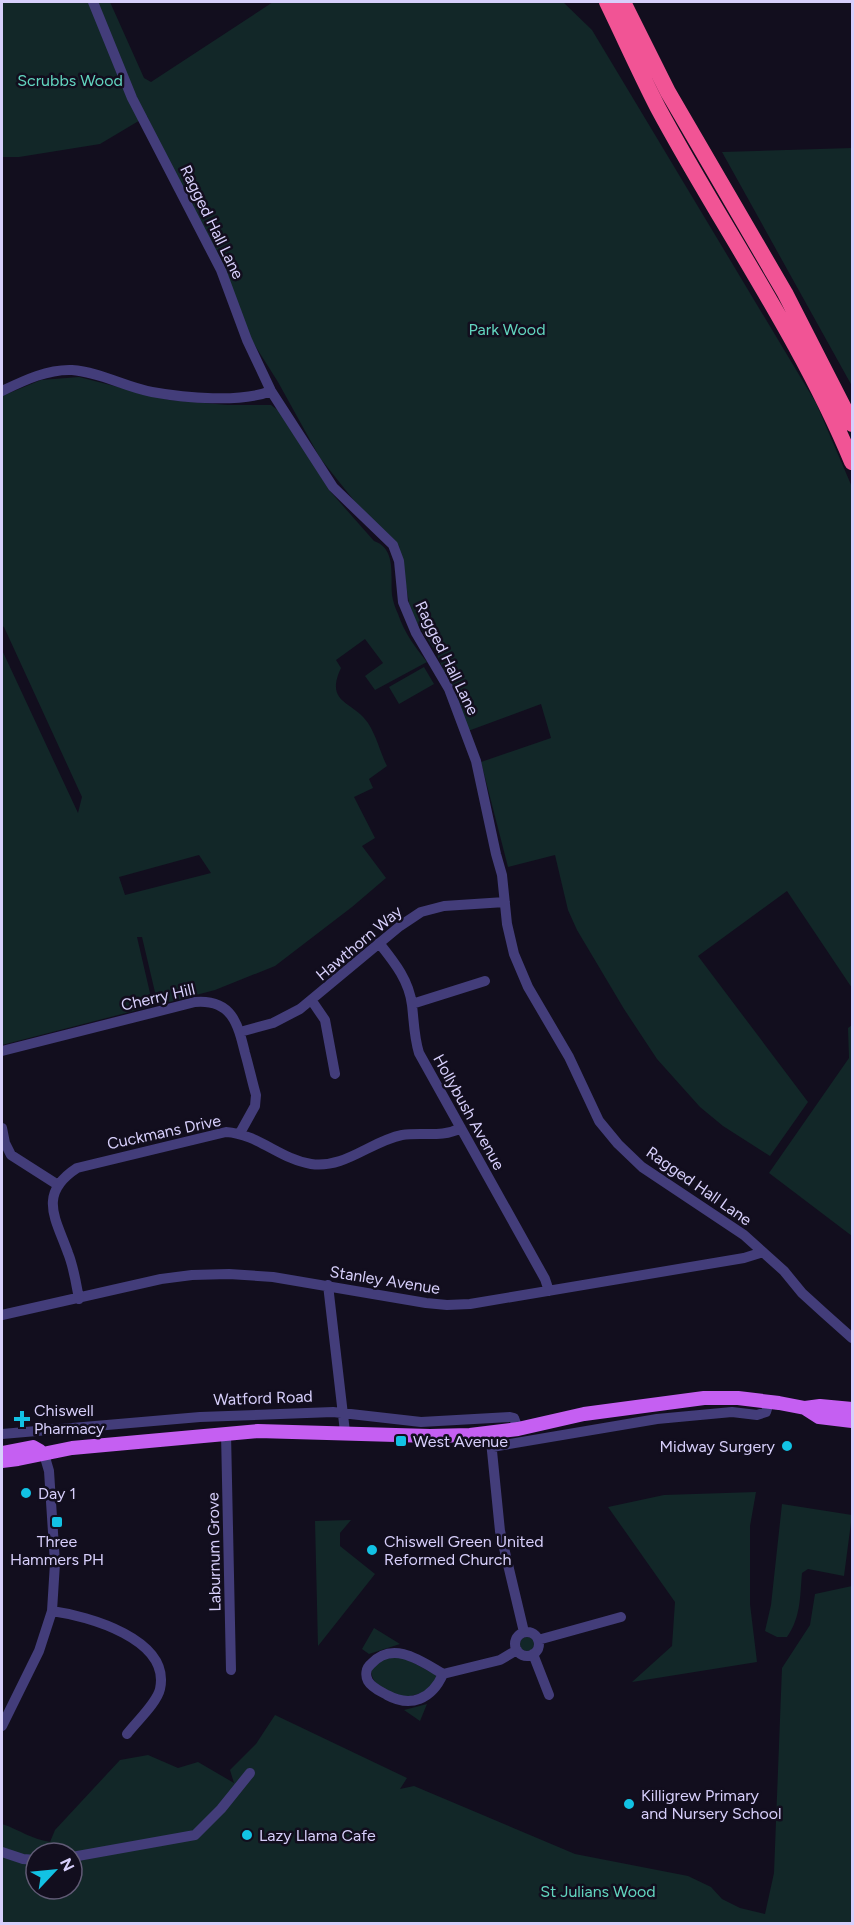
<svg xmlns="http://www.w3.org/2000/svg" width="854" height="1925" font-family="Figtree,sans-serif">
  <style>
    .green { fill: #122728; fill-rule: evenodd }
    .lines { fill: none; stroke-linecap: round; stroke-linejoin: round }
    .minor { stroke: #433d7a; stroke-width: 10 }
    .major { stroke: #c55ff2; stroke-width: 14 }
    .highway { stroke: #f15495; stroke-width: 16 }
    .poi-dot { fill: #12c2e4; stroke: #120e1e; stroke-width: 2 }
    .labels { text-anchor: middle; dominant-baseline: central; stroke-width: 5; stroke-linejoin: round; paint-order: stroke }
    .park-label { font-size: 16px; fill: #62d5bf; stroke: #120e1e }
    .street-label { font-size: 16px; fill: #d7cffb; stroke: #120e1e }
    .poi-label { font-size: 16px; fill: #d7cffb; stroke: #120e1e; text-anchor: start }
  </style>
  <rect width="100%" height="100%" fill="#120e1e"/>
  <path class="green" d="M2,2H110L144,78L151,82L273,2H563L592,30L816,403L852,487V988L787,891L698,956L808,1102L770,1156L723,1126L700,1107L657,1059L624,1009L577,930L568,910L555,855L508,867L481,762L551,738L541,704L468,731L436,652L411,614L399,546L368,518L320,458L278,382L249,336L147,116L100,144L19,157H2Z
    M852,148V386L722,152Z
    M79,377L169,400L228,405H271L284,415L329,490L374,541C397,549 390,576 392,595C393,601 395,608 398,614C404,632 415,647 427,662L375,690L365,676L383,663L365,639L336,660L341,668C324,704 354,701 368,723C377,737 380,752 387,766L369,779L373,788L354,797L375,838L362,846L386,878L352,907L275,966L215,990L158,1005L142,937H137L153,1006L2,1045V650L78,813L82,797L4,627L2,626V396L41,380ZM199,855L211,873L125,895L119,877Z
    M424,667L434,684L399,704L389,687Z
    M852,1025V1236L769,1173L849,1058L848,1028Z
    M756,1492L750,1526V1604L757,1662L632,1682L672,1646L675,1602L608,1507L664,1495Z
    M782,1504L852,1515L844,1576L808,1569L802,1573C800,1596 801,1617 787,1637H777L765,1631L771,1605Z
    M351,1520L340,1533V1546L375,1574L318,1646L315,1521Z
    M852,1586V1923L2,1924V1824C20,1830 31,1839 50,1842L55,1830L120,1760L148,1755L178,1768L198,1762L234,1783L230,1770L256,1744L275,1715L407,1778L400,1789L414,1786L575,1854L688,1876L711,1887L722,1899L740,1908L765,1914L774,1873L782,1668L810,1625L815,1594ZM36,1853H72V1889H36Z
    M374,1628L400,1644L369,1654L362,1649Z
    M520 1644a7 7 0 1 1 14 0a7 7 0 1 1-14 0Z
    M399,1655L436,1675L437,1679L428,1691L404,1698C390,1692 372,1688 371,1670L382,1660Z
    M427,1704L420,1721L404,1710Z"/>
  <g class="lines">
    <path class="minor" d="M93,2L132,98L221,270L247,340L271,391L333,487L393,545L399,561L403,602L416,633L449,689L476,761L496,854L502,875L507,924L514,954L528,987L569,1057L599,1121L618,1144L642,1167L744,1235L784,1271L802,1293L824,1313L852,1338
      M2,391C23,381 47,369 72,370C100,372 125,387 152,392C185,398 241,403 271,391
      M379,943C394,962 409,980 412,1005C414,1022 414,1037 419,1053L545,1279L549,1291
      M312,1001L325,1020L335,1074
      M412,1004L485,981
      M240,1032L273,1023L300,1009L400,926L421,912L444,906L505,902
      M2,1051L195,1002C232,999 238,1024 245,1053C249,1067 252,1081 256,1095L255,1106L240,1133
      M2,1128L5,1143L11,1155L58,1185
      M328,1285L345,1432
      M79,1299C76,1283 74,1268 68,1253C56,1219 37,1194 77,1168L226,1132C258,1134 280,1159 311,1164C345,1169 371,1141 402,1135C423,1132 442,1138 461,1128
      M2,1315L161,1279L192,1275L229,1274L273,1277L426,1303L447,1305L470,1304L744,1258L763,1252
      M226,1433L231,1670
      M2,1434L200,1417L333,1412L421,1422L510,1417L514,1418L518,1429
      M491,1441L500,1531L524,1632
      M492,1447L657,1419L732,1412L757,1415L766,1412L769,1402
      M52,1611C88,1616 171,1639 160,1689C157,1703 136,1722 127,1734
      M515 1644a12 12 0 1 1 24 0a12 12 0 1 1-24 0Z
      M538,1640L621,1617
      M533,1654L549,1695
      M443,1674C432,1699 411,1708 387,1695C380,1691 372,1688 368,1681C365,1675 366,1668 371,1664C393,1640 421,1661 443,1674L500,1660L517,1650
      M2,1726L39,1651L52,1611L55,1563L49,1471L44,1454
      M2,1852L23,1859L36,1860
      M72,1857L195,1835L221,1809L250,1773"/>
    <path class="major" d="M805,1408L820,1406L852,1409
      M2,1453L33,1447L40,1451
      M2,1461L18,1459L72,1448L258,1431L430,1436L470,1435L518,1429L584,1414L704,1398H738L779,1403L805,1408L819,1417L852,1421"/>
    <path class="highway" d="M607,2C624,37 640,73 658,108C722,227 800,337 852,462
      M623,2L668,92L785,293L852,424"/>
  </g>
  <g class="poi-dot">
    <path d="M19 1410h6v6h6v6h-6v6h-6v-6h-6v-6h6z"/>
    <rect x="395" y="1435" width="12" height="12" rx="3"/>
    <circle cx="787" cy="1446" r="6"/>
    <circle cx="26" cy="1493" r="6"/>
    <rect x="51" y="1516" width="12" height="12" rx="3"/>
    <circle cx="372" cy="1550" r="6"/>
    <circle cx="629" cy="1804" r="6"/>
    <circle cx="247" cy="1835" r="6"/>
  </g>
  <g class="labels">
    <g class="park-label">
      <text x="70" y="80">Scrubbs Wood</text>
      <text x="507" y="329">Park Wood</text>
      <text x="598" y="1891">St Julians Wood</text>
    </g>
    <g class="street-label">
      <text transform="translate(212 222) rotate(64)">Ragged Hall Lane</text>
      <text transform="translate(447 658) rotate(64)">Ragged Hall Lane</text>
      <text transform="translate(359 943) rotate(-40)">Hawthorn Way</text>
      <text transform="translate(158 997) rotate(-13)">Cherry Hill</text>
      <text transform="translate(469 1112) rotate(61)">Hollybush Avenue</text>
      <text transform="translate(164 1132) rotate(-12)">Cuckmans Drive</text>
      <text transform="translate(699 1186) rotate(35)">Ragged Hall Lane</text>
      <text transform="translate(385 1280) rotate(9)">Stanley Avenue</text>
      <text transform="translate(263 1398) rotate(-2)">Watford Road</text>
      <text transform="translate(214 1552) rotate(-91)">Laburnum Grove</text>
    </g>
    <g class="poi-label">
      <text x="34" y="1410">Chiswell<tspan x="34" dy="18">Pharmacy</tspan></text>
      <text x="413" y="1441">West Avenue</text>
      <text x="775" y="1446" text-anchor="end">Midway Surgery</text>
      <text x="38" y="1493">Day 1</text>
      <text x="57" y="1541" text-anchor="middle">Three<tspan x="57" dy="18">Hammers PH</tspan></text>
      <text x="384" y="1541">Chiswell Green United<tspan x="384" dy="18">Reformed Church</tspan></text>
      <text x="641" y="1795">Killigrew Primary<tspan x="641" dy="18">and Nursery School</tspan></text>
      <text x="259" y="1835">Lazy Llama Cafe</text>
    </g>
  </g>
  <rect width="854" height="1925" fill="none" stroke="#d7cffb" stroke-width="6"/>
  <g transform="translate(54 1871) rotate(64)"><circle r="28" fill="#120e1e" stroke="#615b76" stroke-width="1.5"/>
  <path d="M0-4.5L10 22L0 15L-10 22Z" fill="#12c2e4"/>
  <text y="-9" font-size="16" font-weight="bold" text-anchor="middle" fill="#d7cffb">N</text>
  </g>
</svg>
